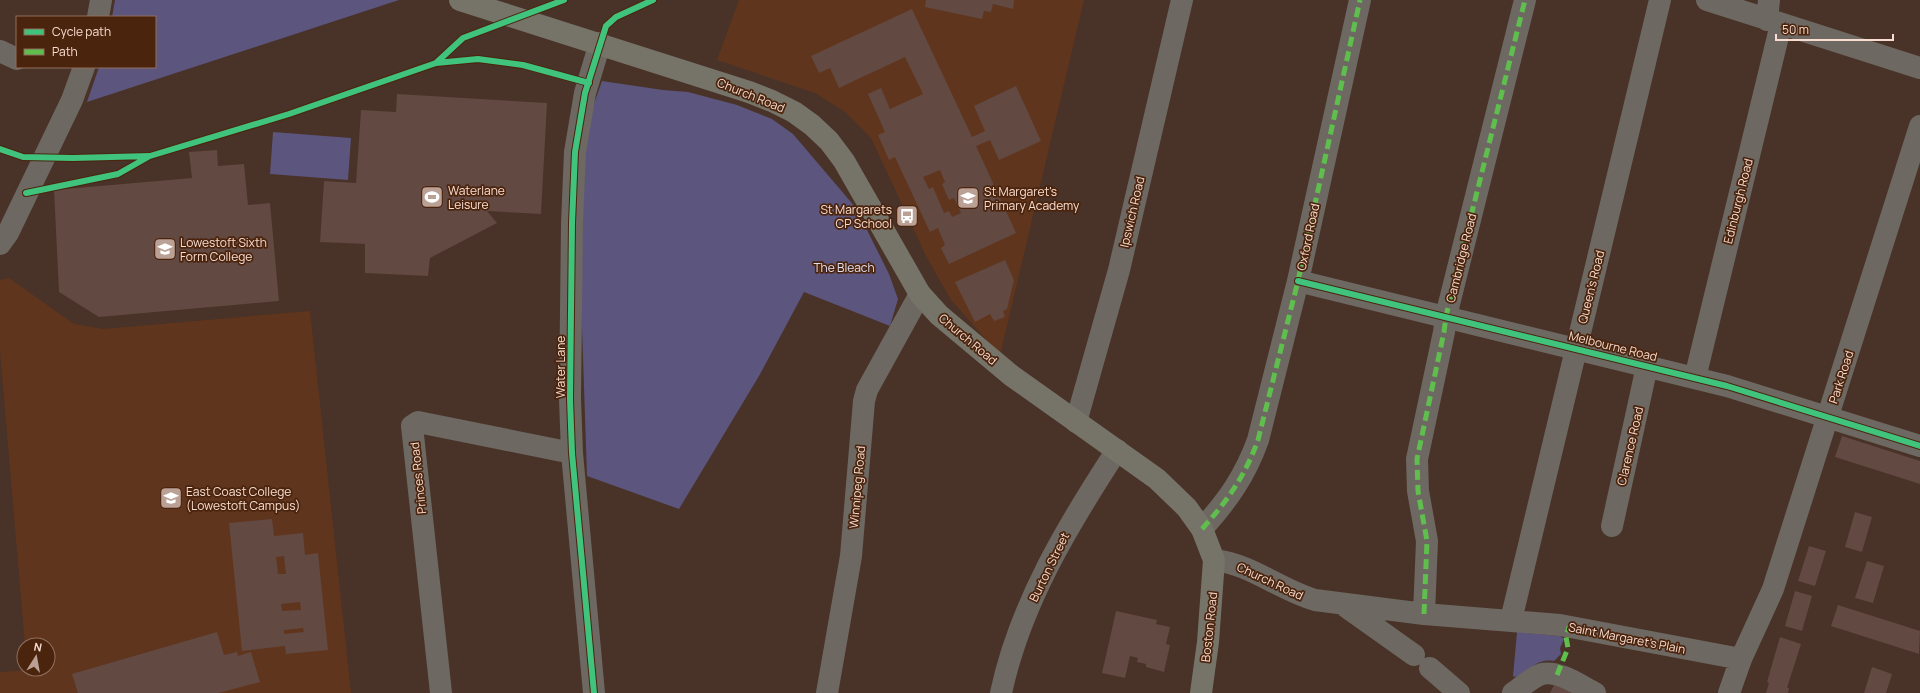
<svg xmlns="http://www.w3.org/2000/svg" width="1920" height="693" font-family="Manrope,sans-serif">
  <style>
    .built { fill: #60351d }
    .green { fill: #5c557d }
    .building { fill: #624942; fill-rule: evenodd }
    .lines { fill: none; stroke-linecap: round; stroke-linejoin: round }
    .minor { stroke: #6d6861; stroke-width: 22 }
    .major { stroke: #767368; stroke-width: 22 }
    .quiet { stroke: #5fbe4e; stroke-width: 5; stroke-dasharray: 10 5; stroke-linecap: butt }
    .cycleway-casing { stroke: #4b240e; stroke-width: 8 }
    .cycleway { stroke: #40c37c; stroke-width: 6 }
    .labels { text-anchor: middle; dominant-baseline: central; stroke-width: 3.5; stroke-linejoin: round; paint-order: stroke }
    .street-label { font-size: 12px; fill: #f8ddd0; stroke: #4b240e }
    .poi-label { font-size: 12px; fill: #f8ddd0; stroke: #4b240e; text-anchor: start }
    .park-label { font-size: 12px; fill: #e1e1f4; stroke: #4b240e }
  </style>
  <rect width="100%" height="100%" fill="#493227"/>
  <path class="built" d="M739,0H1084L1000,355L951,300L927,258L871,138L845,112L815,93L717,60Z
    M9,278L74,324L103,329L310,311L351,693H0V672L48,669V645H25L0,351V280Z"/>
  <path class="green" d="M115,0H399L87,102L99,67H155V17H112Z
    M602,81L663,90L688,92L737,105L772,119L793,134L856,208L889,274L898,299L890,326L804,292L759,376L679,509L587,476L580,269L584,132Z
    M273,132L351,138L348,180L270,174Z
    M1517,632L1560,636L1564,639L1560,648L1561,654L1554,661C1534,658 1531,673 1515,677L1513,676Z"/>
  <path class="building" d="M926,0H1014L1013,9L993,4L991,12L984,11L982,19L925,7Z
    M912,9L972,137L985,131L974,106L1016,86L1041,141L999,160L990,140L976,146L1016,233L949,264L941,248L945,245L938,228L930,232L895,157L889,160L878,135L885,132L868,94L881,88L890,109L923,94L905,57L839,88L830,68L819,73L811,56ZM940,170L945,182L942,184L949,200L954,198L961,213L952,217L949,211L944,213L933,187L929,189L923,177Z
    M397,94L547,103L541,214L487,211L497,223L430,258L428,276L365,273V244L320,242L324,181L356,183L361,110L396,112Z
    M217,150L218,166L244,164L248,205L270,203L279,301L99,317L59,292L54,190L192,178L189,152Z
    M1005,260L1014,280L1007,309L1003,311L1005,317L994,321L990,314L975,322L955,282Z
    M1842,436L1920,461V484L1835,457Z
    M1855,512L1872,517L1862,552L1845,547Z
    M272,519L274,536L303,533L305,555L318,553L328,650L286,654L285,646L242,651L229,523ZM284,556L286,574H278L276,557ZM300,602L301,610L282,611L281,604ZM303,628L304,632L284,634V630Z
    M1809,546L1826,551L1815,586L1798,581Z
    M1867,561L1884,566L1873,603L1855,598Z
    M1795,591L1812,596L1802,631L1785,626Z
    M1838,605L1920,631L1919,654L1831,626Z
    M1116,611L1157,620L1156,624L1170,627L1166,644L1170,645L1164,672L1146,667V664L1137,662L1138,658L1130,656L1125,678L1102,673Z
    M217,632L224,655L237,652L238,656L251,652L260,682L218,693H78L72,674Z
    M1780,637L1801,644L1787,688H1789L1788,693H1766L1769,683L1767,682Z
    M1872,667L1892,674L1886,693H1864Z
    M1555,683L1574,693H1550Z"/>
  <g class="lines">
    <path class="minor" d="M1707,0L1920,68
      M98,17L101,0
      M1767,20L1769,0
      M0,51L17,59
      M0,244L8,233L72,100L84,67
      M1298,281L1727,386L1920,446
      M1695,378L1781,24
      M1076,422L1119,270L1182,0
      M1612,526L1647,366
      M1202,529C1228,500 1245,476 1258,440L1298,281L1360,0
      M1214,560C1251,564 1280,590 1315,600L1424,614L1560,625L1741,659
      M1345,606L1414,655
      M1424,614L1427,541L1418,491L1417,459L1444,332L1446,316L1525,0
      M1511,620L1660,0
      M1430,668L1459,693
      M441,693L412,426L418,422L572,453
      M594,693L572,453L570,399L572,223L575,152L585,93L600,43
      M827,693L851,556L864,401L867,390L920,294
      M1001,693C1020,604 1068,525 1117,450
      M1513,693C1522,687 1532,677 1542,674C1559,670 1581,686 1595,693
      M1729,693L1741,659L1773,589L1920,126"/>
    <path class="major" d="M460,0L749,92L772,101L794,112L812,125L829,141L844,161L920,294L939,315L1012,376L1157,479L1187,508L1202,529L1214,560L1208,642L1201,693"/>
    <path class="quiet" d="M1202,529C1228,500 1245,476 1258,440L1298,281L1360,0
      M1424,614L1427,541L1418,491L1417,459L1444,332L1446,316L1525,0
      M1557,675L1568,648L1566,637L1569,627"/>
    <g class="cycleway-casing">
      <path id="cycleway" d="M436,63L478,59L523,65L589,83
        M0,149L23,157L73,158L150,156L289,114L436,63L463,38L564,0
        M26,193L118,174L148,157
        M1298,281L1727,386L1920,446
        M594,693L572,453L570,399L572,223L575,152L585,93L606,26L616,17L653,0"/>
    </g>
    <use href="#cycleway" class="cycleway"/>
  </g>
  <defs>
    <g id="stadium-square" transform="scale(1.15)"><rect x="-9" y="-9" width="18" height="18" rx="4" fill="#bba195" stroke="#4b240e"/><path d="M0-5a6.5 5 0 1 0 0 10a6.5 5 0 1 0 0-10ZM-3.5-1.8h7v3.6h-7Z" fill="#fff"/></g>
    <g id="school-square" transform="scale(1.15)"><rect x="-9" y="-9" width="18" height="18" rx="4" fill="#bba195" stroke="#4b240e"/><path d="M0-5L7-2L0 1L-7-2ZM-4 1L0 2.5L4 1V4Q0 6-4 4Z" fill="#fff"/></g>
    <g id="bus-square" transform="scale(1.15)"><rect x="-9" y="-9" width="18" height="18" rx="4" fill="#bba195" stroke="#4b240e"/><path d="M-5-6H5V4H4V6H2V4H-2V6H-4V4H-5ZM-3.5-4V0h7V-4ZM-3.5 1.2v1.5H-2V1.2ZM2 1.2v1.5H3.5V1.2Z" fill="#fff"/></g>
    <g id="university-square" transform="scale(1.15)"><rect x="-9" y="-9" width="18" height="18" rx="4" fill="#bba195" stroke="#4b240e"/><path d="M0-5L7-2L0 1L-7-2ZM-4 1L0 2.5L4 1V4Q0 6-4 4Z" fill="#fff"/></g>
  </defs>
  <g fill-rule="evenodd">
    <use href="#stadium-square" x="432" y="197"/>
    <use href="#school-square" x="968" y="198"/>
    <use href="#bus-square" x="907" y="216"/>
    <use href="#university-square" x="165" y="249"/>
    <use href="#university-square" x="171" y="498"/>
  </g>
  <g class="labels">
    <g class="street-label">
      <text transform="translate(751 95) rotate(22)">Church Road</text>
      <text transform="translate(1738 201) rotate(-76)">Edinburgh Road</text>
      <text transform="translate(1132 212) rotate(-77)">Ipswich Road</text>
      <text transform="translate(1308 237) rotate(-78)">Oxford Road</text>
      <text transform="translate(1461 258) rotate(-76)">Cambridge Road</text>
      <text transform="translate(1591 287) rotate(-76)">Queen's Road</text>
      <text transform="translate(968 339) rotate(40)">Church Road</text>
      <text transform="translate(1613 346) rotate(14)">Melbourne Road</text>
      <text transform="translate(560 367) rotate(-90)">Water Lane</text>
      <text transform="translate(1841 377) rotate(-72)">Park Road</text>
      <text transform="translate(1630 446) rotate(-77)">Clarence Road</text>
      <text transform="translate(418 478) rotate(-96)">Princes Road</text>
      <text transform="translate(857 487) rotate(-85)">Winnipeg Road</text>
      <text transform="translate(1049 567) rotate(-64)">Burton Street</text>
      <text transform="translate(1270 581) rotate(25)">Church Road</text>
      <text transform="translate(1209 627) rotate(-84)">Boston Road</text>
      <text transform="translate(1627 638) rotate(11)">Saint Margaret's Plain</text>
    </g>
    <g class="poi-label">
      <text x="448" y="190">Waterlane<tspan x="448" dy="14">Leisure</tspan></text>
      <text x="984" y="191">St Margaret's<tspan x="984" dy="14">Primary Academy</tspan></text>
      <text x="892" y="209" text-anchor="end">St Margarets<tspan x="892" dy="14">CP School</tspan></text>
      <text x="180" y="242">Lowestoft Sixth<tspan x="180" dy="14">Form College</tspan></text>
      <text x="186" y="491">East Coast College<tspan x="186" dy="14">(Lowestoft Campus)</tspan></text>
    </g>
    <g class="park-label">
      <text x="844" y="267">The Bleach</text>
    </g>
  </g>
  <rect x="16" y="16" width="140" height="52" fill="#4b240e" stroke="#906e5c"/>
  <rect x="24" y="29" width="20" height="6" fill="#40c37c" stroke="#906e5c"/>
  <text x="52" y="36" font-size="12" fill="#f8ddd0">Cycle path</text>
  <rect x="24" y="49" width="20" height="6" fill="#5fbe4e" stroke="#906e5c"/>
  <text x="52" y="56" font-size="12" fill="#f8ddd0">Path</text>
  <g transform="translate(36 657) rotate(11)"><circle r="19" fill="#4b240e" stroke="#906e5c"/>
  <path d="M0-3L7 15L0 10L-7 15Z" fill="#bba195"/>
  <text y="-6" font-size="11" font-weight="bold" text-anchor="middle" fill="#f8ddd0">N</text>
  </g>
  <path d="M1776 34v6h117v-6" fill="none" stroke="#f8ddd0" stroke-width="2"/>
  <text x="1782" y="34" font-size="12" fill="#f8ddd0" stroke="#4b240e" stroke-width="3" paint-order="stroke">50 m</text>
</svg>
